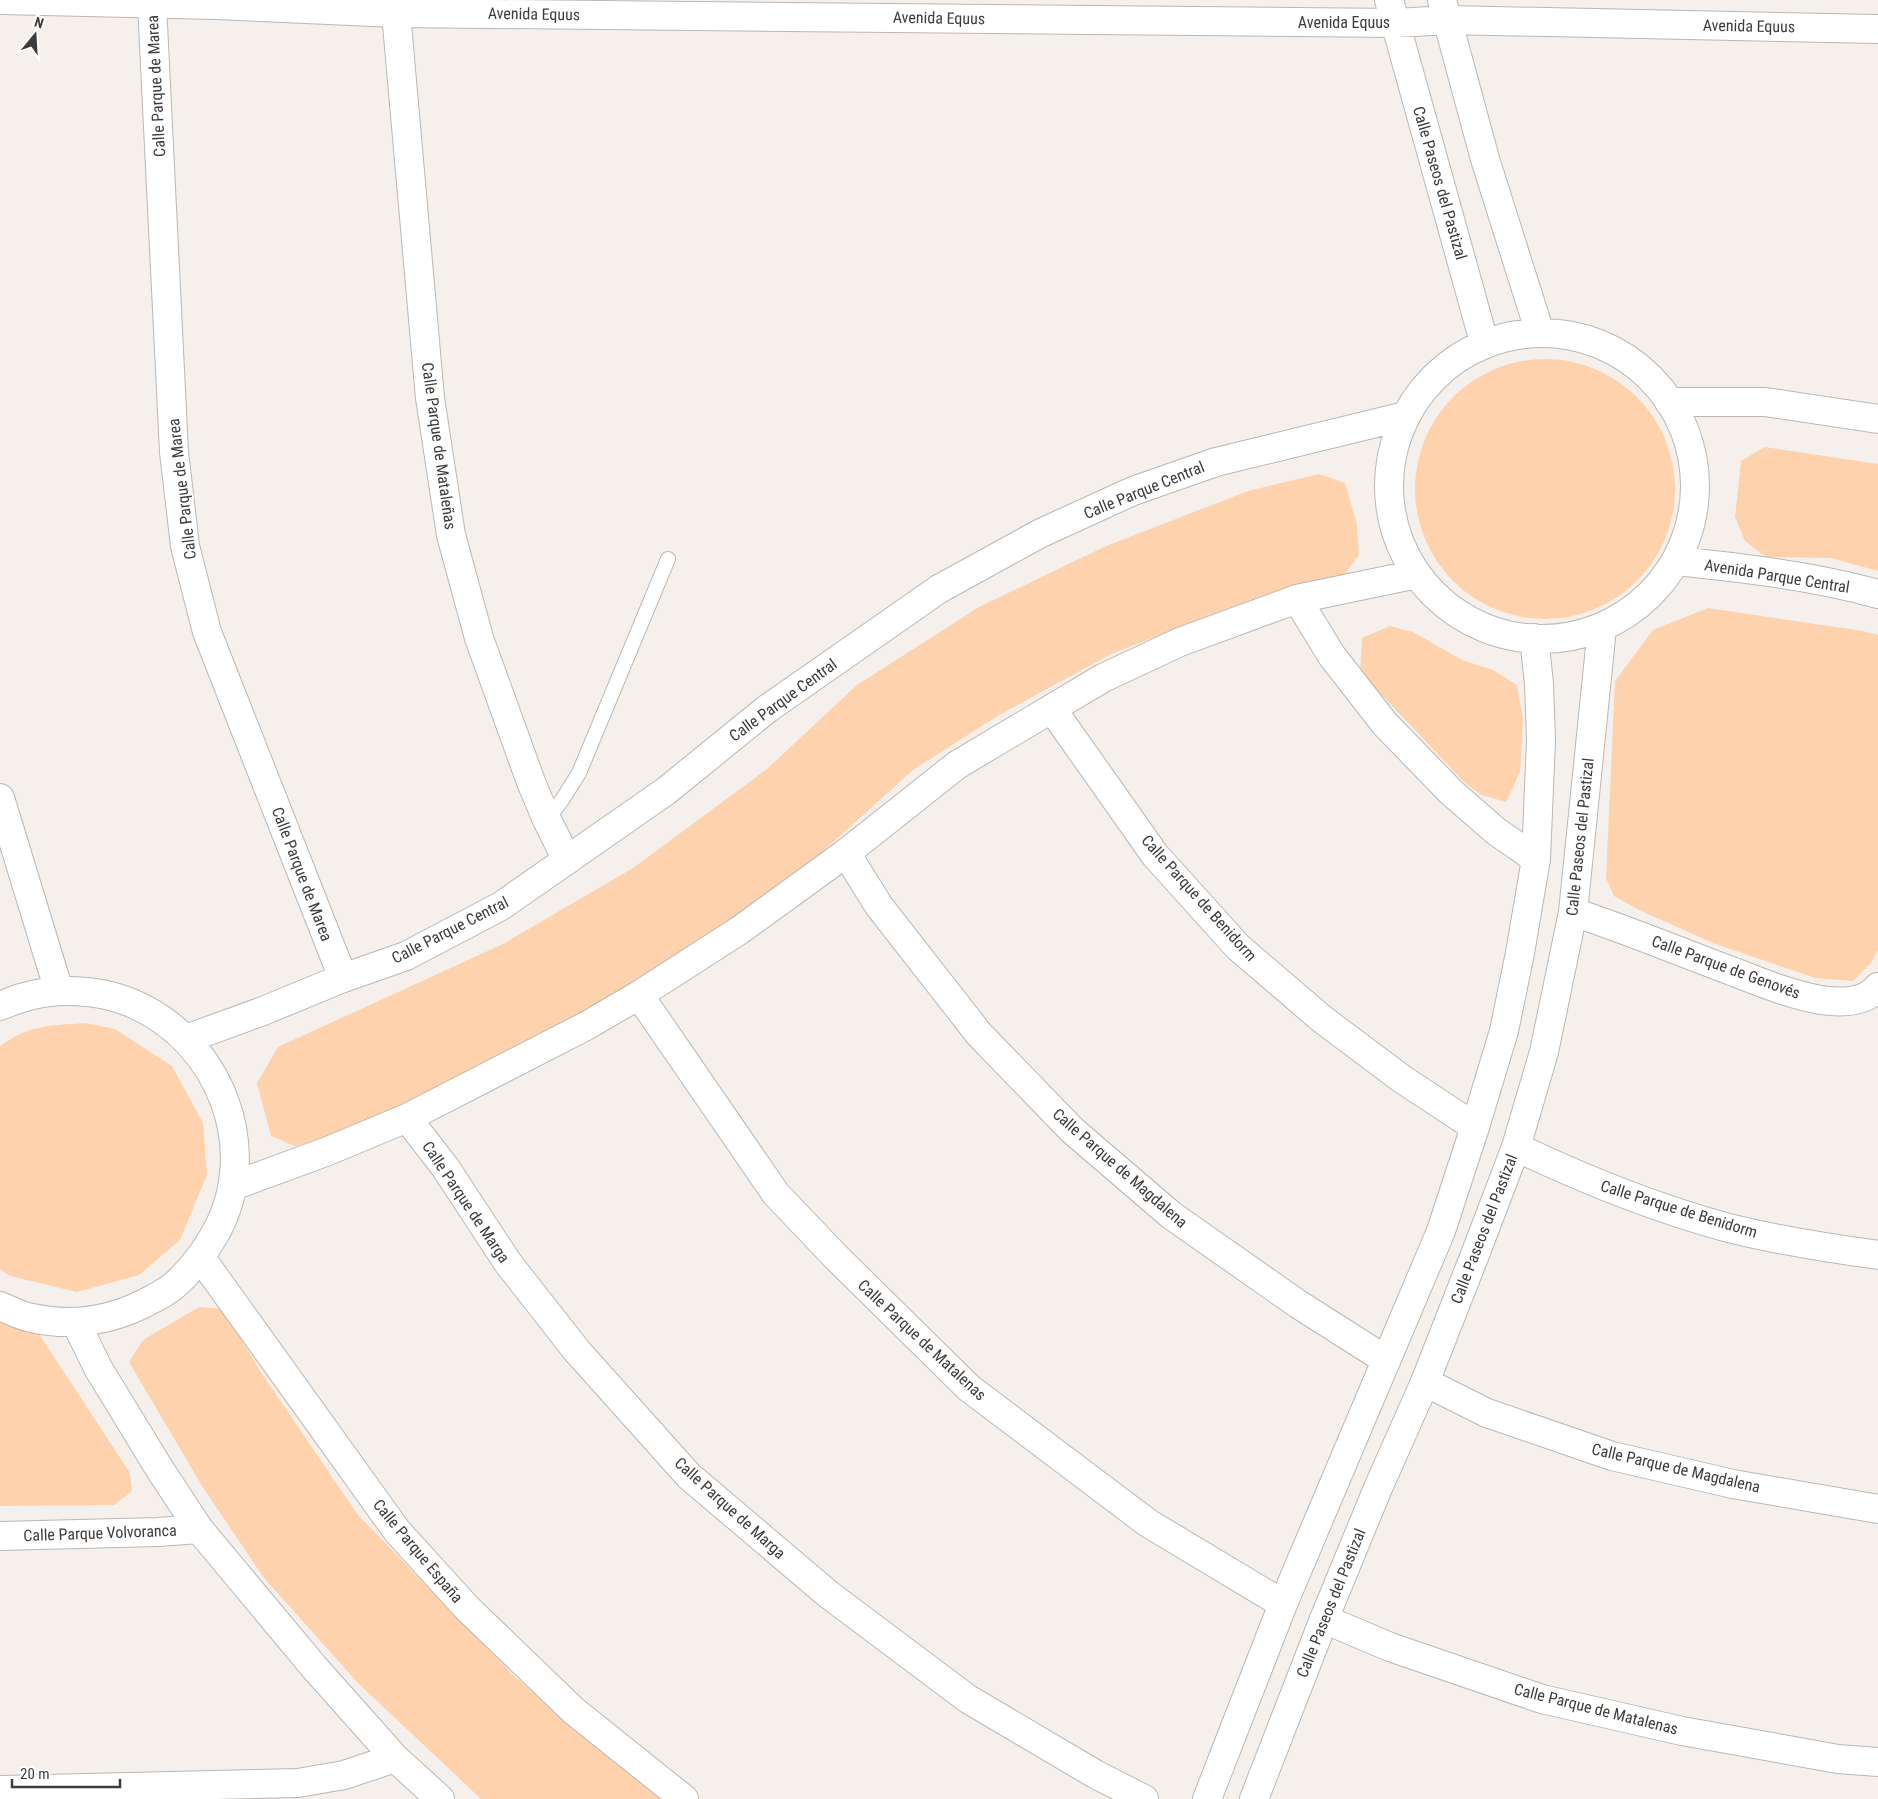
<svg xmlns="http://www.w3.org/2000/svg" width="1878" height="1799" font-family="'Roboto Condensed',sans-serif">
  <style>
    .green { fill: #fdd2ad }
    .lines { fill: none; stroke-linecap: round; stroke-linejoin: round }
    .lane-casing { stroke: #bcb7b3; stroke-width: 16 }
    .street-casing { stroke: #bcb7b3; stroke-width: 30 }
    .secondary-casing { stroke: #bcb7b3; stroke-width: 30 }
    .lane { stroke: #fff; stroke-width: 14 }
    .street { stroke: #fff; stroke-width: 28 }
    .secondary { stroke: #fff; stroke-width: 28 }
    .labels { text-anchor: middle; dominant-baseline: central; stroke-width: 4; stroke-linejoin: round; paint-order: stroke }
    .street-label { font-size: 16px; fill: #3e3c3b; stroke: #fff }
  </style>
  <rect width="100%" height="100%" fill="#f5f0eb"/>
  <path class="green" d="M1415 489a130 130 0 1 1 260 0a130 130 0 1 1-260 0Z
    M1765,447L1878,464V571L1831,558L1766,557L1745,541L1735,517L1741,461Z
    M1319,474L1345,483L1357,525L1359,555L1344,575L1234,606L1111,654L999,715L913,770L832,843L739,924L648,979L394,1114L327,1138L295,1146L271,1136L257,1083L278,1047L503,944L633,868L767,769L857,685L979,607L1104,547L1248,491Z
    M1708,608L1863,631L1878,635V949L1872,962L1853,981L1815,978L1713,943L1639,910L1614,896L1606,878L1615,681L1653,630Z
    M1390,626L1413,632L1462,660L1493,670L1517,685L1523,720L1520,772L1506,802L1482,795L1465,783L1360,672L1362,638Z
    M85,1023L115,1029L172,1066L203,1123L207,1175L180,1240L139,1275L77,1292L10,1276L0,1269V1046C31,1024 49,1026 85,1023Z
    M199,1307L223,1309L260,1371L358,1515L515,1677L665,1799H481L359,1684L264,1578L202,1486L129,1362L143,1340Z
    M0,1322L39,1334L130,1473L132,1491L114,1505L0,1506Z"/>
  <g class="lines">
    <g class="lane-casing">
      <path id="lane" d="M547,820L562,800L579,773L668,559"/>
    </g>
    <g class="street-casing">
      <path id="street" d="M152,4L174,452L185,546L207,632L343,978
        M396,13L430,398L451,535L479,638L531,782L547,820L567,860
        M1297,599L1332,656L1385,724L1452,793L1497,832L1536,859
        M1052,709L1155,855L1238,947L1322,1019L1402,1079L1475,1127
        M0,798L59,991
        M846,853L879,906L979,1034L1072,1130L1171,1215L1298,1304L1386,1360
        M1573,912C1628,930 1680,952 1734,972C1762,983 1792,995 1821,1000C1841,1003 1865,1003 1878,987
        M639,995L776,1194L836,1257L969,1388L1148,1523L1283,1604
        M407,1118L445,1167L508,1263L577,1351L689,1476L828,1594L968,1699L1095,1774L1144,1799
        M1516,1147C1583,1179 1652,1207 1725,1227C1775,1240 1827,1248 1878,1255
        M1425,1382L1487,1413L1612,1456L1733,1484L1878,1509
        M0,1536L158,1532L199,1529
        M1324,1619L1390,1647L1542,1699L1682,1731L1838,1759L1878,1762
        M0,1790L298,1783L344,1775L395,1758"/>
    </g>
    <g class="secondary-casing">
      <path id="secondary" d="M0,0L216,5L396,13L1396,23L1448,20L1878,29
        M1389,0L1484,342
        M1442,0L1485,159L1540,333
        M1389 486a153 153 0 1 1 306 0a153 153 0 1 1-306 0Z
        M1669,402H1765L1878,419
        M1676,561C1744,568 1812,576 1878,594
        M0,1006C8,1003 16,999 25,997C57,988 97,989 129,1002C221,1039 265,1153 212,1239C202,1256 182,1282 165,1292C159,1296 152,1299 145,1303C109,1321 72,1327 32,1318C21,1316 10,1310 0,1306
        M186,1039L263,1011L343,978L406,956L501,906L666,791L767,709L939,589L1041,533L1133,491L1216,462L1405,416
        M233,1186L328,1151L407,1118L586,1026L639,995L740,930L846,853L957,765L1103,678L1180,642L1297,599L1417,574
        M201,1258L397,1531L467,1608L574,1711L684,1799
        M76,1323L98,1368L159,1468L199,1529L314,1667L395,1758L440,1799
        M1207,1799L1283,1604L1441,1231L1475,1127L1504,1031L1520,953L1536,859L1541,740L1539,683L1534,638
        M1254,1799L1324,1619L1378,1488L1425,1382L1476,1252L1516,1147L1544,1052L1573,912L1602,628"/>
    </g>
    <use href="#lane" class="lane"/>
    <use href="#street" class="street"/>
    <use href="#secondary" class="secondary"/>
  </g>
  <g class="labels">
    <g class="street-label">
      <text transform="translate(534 14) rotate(1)">Avenida Equus</text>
      <text transform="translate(939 18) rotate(1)">Avenida Equus</text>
      <text x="1344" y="22">Avenida Equus</text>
      <text transform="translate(1749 26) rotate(1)">Avenida Equus</text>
      <text transform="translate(156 86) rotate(-93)">Calle Parque de Marea</text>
      <text transform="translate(1440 183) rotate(74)">Calle Paseos del Pastizal</text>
      <text transform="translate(439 446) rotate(82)">Calle Parque de Mataleñas</text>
      <text transform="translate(182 489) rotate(-97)">Calle Parque de Marea</text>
      <text transform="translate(1144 490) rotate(-22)">Calle Parque Central</text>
      <text transform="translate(1777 576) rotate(9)">Avenida Parque Central</text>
      <text transform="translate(783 700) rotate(-36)">Calle Parque Central</text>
      <text transform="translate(1580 837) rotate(-84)">Calle Paseos del Pastizal</text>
      <text transform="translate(302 874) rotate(69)">Calle Parque de Marea</text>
      <text transform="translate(1199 898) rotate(48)">Calle Parque de Benidorm</text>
      <text transform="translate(450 930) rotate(-27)">Calle Parque Central</text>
      <text transform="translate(1726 967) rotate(20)">Calle Parque de Genovés</text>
      <text transform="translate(1120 1168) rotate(41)">Calle Parque de Magdalena</text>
      <text transform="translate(466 1202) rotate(56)">Calle Parque de Marga</text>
      <text transform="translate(1679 1209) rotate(17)">Calle Parque de Benidorm</text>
      <text transform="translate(1484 1229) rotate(-69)">Calle Paseos del Pastizal</text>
      <text transform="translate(922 1340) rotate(43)">Calle Parque de Matalenas</text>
      <text transform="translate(1676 1468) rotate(13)">Calle Parque de Magdalena</text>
      <text transform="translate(730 1508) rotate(42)">Calle Parque de Marga</text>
      <text transform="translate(100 1533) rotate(-2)">Calle Parque Volvoranca</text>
      <text transform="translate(418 1551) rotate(50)">Calle Parque España</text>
      <text transform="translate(1331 1603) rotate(-68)">Calle Paseos del Pastizal</text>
      <text transform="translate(1596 1709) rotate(14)">Calle Parque de Matalenas</text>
    </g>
  </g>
  <g transform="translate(35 35) rotate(18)" stroke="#ffffff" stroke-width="4" paint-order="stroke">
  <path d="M0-4L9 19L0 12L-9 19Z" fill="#3e3c3b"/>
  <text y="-8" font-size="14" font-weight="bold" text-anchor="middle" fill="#3e3c3b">N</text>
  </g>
  <path d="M12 1779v8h108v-8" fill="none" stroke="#3e3c3b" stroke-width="2.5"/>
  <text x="20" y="1779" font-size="15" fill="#3e3c3b" stroke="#ffffff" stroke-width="4" paint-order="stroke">20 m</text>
</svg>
